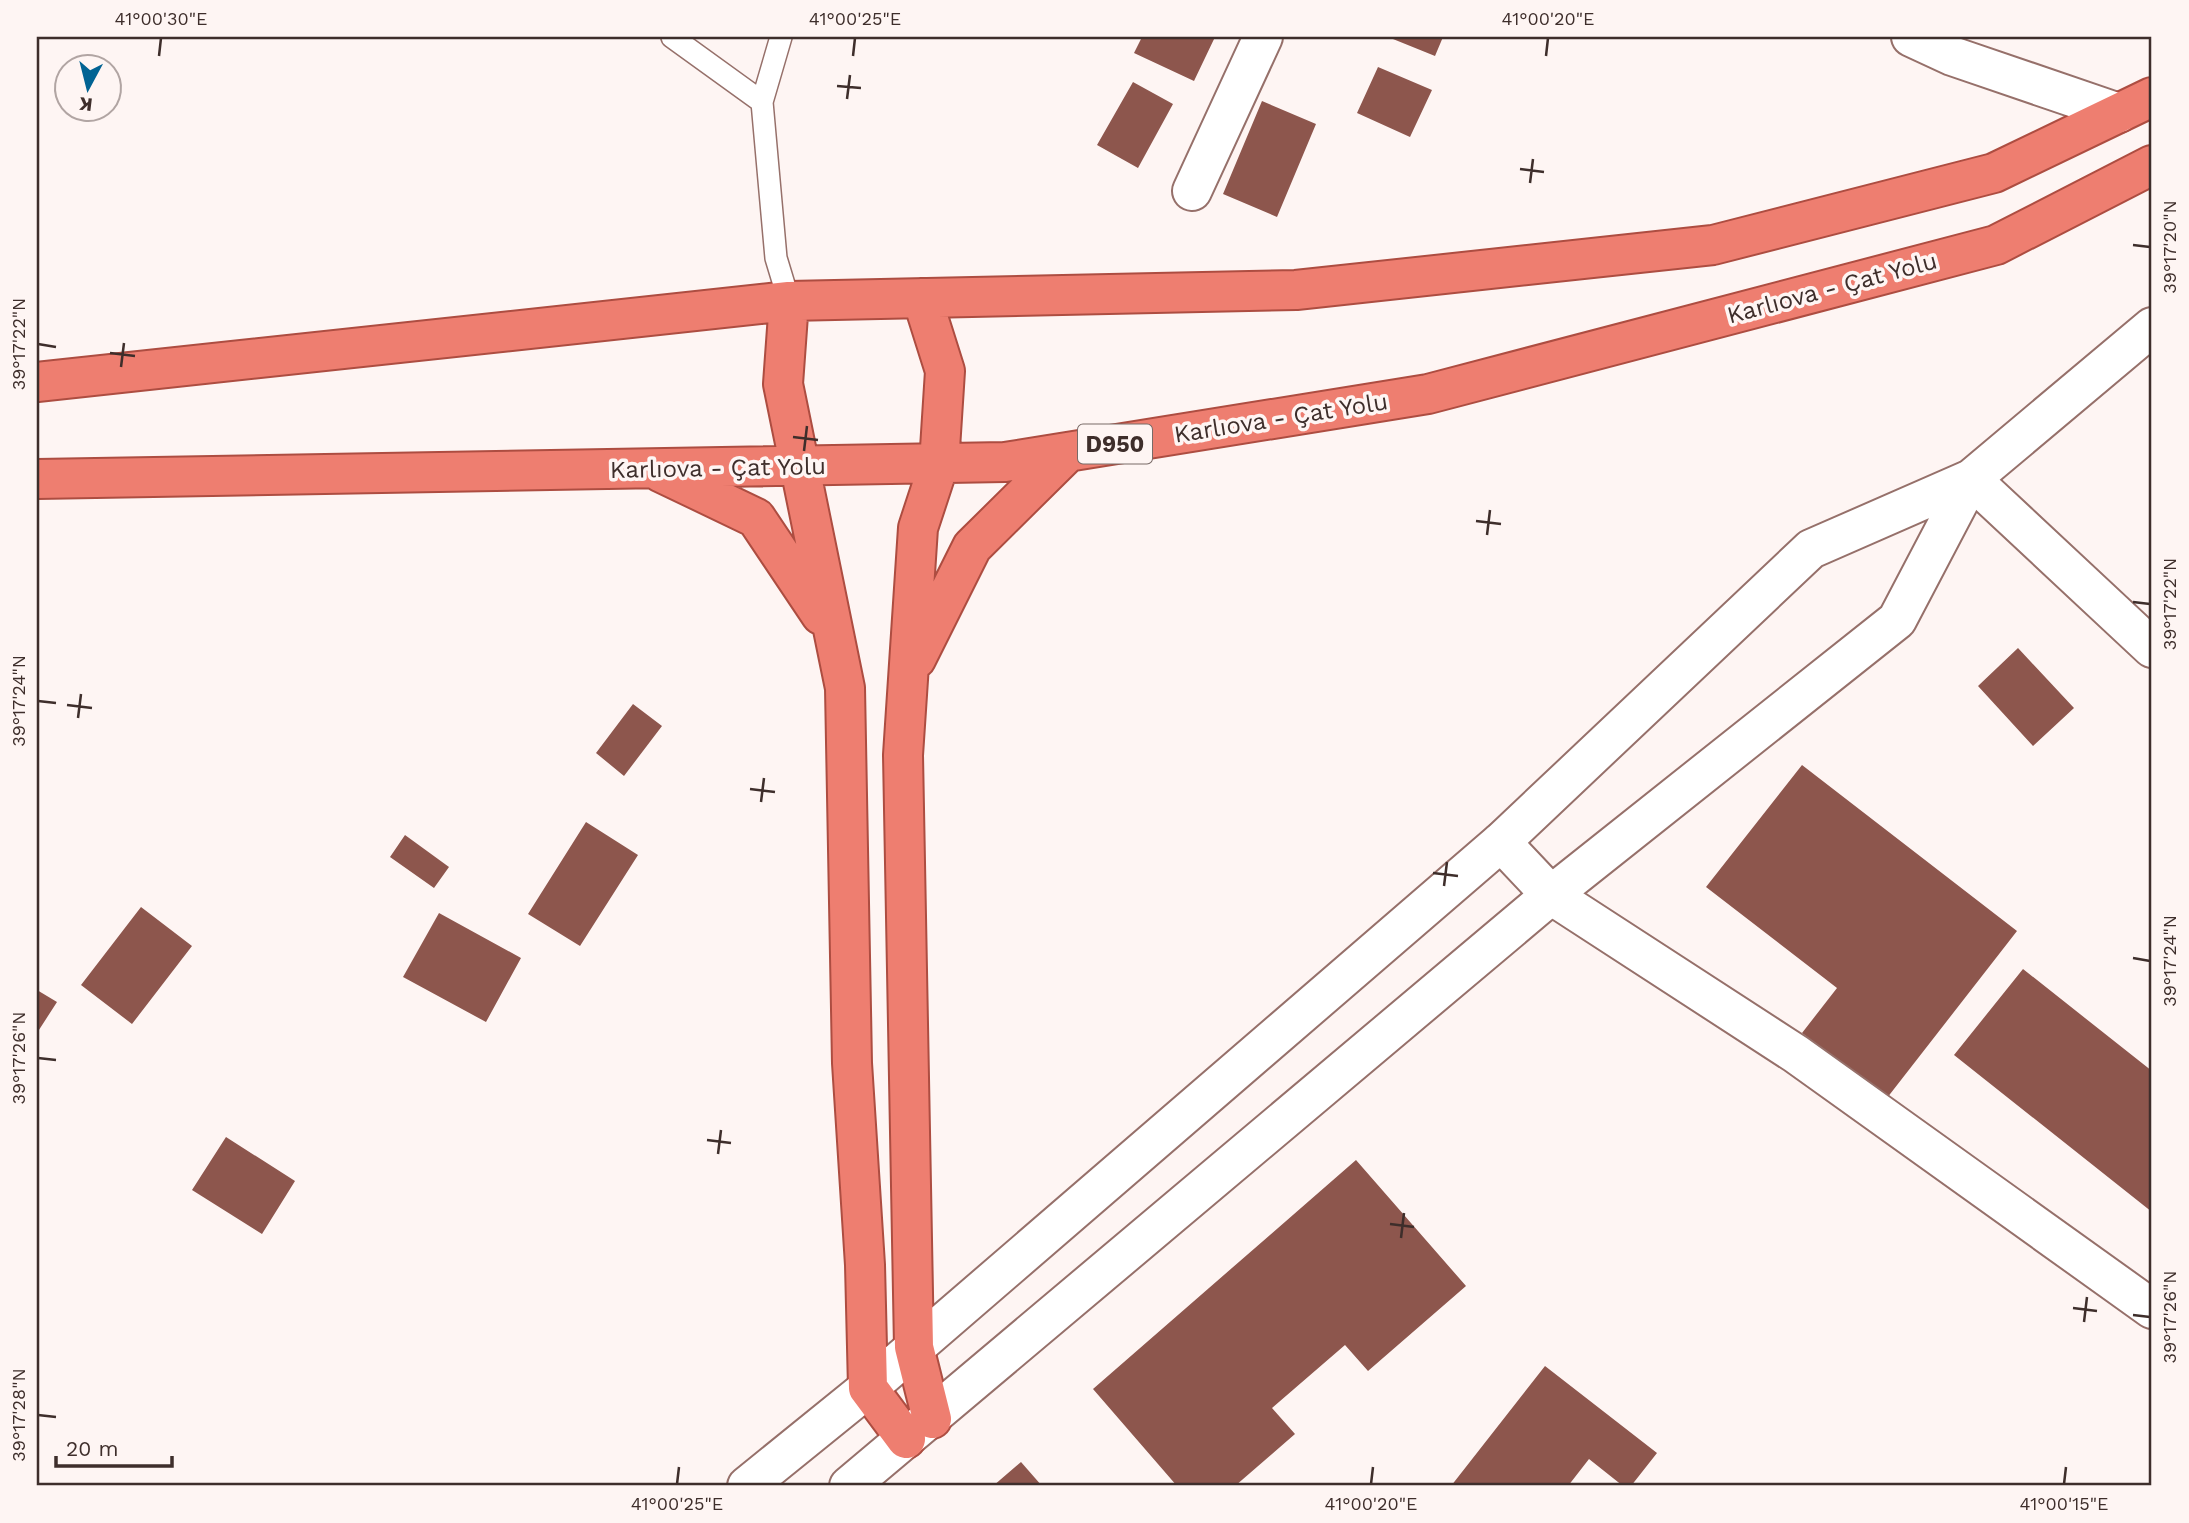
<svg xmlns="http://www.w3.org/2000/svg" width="2189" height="1523" font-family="'Work Sans',sans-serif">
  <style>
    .building { fill: #8d564d }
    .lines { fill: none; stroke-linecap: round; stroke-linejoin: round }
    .service-casing { stroke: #96706a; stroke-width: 24 }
    .minor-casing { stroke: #96706a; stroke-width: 42 }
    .tertiary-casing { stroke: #96706a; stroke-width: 42 }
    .trunk-casing { stroke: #ad4d41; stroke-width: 42 }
    .service { stroke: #fff; stroke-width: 21 }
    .minor { stroke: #fff; stroke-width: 38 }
    .tertiary { stroke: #fff; stroke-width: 38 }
    .trunk { stroke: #ee7e70; stroke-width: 38 }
    .ticks { fill: none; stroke: #3e2e2b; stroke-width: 2.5 }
    .labels { text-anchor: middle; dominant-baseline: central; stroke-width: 7; stroke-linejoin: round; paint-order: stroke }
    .shield { fill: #fef5f3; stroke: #786a67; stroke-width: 2 }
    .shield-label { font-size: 23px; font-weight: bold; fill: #3e2e2b }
    .street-label { font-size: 24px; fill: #3e2e2b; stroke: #fef5f3 }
    .neatline { fill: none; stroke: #3e2e2b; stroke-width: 2.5 }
    .ticks-label { font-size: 18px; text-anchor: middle; fill: #3e2e2b }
  </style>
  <rect width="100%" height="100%" fill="#fef5f3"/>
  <path class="building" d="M1142,37H1215L1194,81L1134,53Z
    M1388,37H1443L1435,56Z
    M1378,67L1432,90L1410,137L1357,113Z
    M1133,82L1173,104L1138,168L1097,145Z
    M1262,101L1316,124L1277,217L1223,194Z
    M2018,648L2074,708L2033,746L1978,686Z
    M633,704L662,726L624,776L596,753Z
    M1802,765L2017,931L1887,1098L1802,1033L1837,988L1706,887Z
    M586,822L638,855L580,946L528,914Z
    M405,835L449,867L434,888L390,857Z
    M141,907L192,946L132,1024L81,985Z
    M439,913L521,958L486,1022L403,977Z
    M2023,969L2152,1071V1212L1954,1055Z
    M37,990L57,1002L37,1033Z
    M226,1137L295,1181L262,1234L192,1190Z
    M1356,1160L1466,1286L1368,1371L1345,1345L1272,1408L1295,1434L1235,1486H1177L1093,1389Z
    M1545,1366L1657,1453L1631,1486H1623L1589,1459L1568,1486H1451Z
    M1021,1462L1042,1486H993Z"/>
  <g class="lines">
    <g class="service-casing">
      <path id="service" d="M672,37L762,102L776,258L789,301
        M762,102L781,37"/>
    </g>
    <g class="minor-casing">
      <path id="minor" d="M1911,37L1952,56L2119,113
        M1192,191L1263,37
        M1971,479L2152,648
        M1501,842L1551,895L1796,1054L2152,1309"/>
    </g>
    <g class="tertiary-casing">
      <path id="tertiary" d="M747,1486L868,1388L1501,842L1811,549L1971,479L2152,327
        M849,1486L1551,895L1897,620L1971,479"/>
    </g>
    <g class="trunk-casing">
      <path id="trunk" d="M922,298L945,371L939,464L918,528L903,755L914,1347L932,1419
        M789,301L783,384L845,688L852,1063L865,1265L868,1388L906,1439
        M37,382L789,301L1296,290L1713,245L1994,173L2152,97
        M660,472L756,518L821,615
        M37,479L1005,462L1428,394L1996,245L2152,165
        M916,659L972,547L1068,452"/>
    </g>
    <use href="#service" class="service"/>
    <use href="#minor" class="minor"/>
    <use href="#tertiary" class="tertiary"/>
    <use href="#trunk" class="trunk"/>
  </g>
  <path class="ticks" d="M159,56L161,38M853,56L855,38M1546,56L1548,38M837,86L861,88M847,99L850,75M1520,169L1544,172M1530,183L1533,159M2133,245L2150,247M38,344L56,347M110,353L135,356M121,367L124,343M793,437L818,440M804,451L807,426M1476,521L1501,524M1487,535L1490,510M2133,602L2150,604M38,701L56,703M67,705L92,708M78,718L81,694M750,789L775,792M761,802L764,778M1433,873L1458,876M1444,886L1447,862M2133,958L2150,961M38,1058L56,1060M707,1140L731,1143M718,1154L721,1130M1390,1224L1414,1227M1401,1238L1404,1213M2073,1308L2097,1311M2133,1315L2150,1317M2084,1322L2087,1297M38,1415L56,1417M677,1484L679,1467M1371,1484L1373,1467M2064,1484L2066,1467"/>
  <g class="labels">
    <rect class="shield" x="1078" y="424.5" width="74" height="39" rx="5"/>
    <g class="shield-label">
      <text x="1115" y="444">D950</text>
    </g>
    <g class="street-label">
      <text transform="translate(1832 288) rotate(-15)">Karlıova - Çat Yolu</text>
      <text transform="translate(1281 418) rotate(-9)">Karlıova - Çat Yolu</text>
      <text transform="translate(718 468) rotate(-1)">Karlıova - Çat Yolu</text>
    </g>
  </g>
  <rect width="2189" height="1523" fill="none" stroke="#fef5f3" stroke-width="77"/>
  <g transform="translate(88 88) rotate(187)"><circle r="33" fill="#fef5f3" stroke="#b1a5a3" stroke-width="2"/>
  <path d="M0-5L12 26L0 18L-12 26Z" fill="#016393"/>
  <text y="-10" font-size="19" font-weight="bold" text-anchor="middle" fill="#3e2e2b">K</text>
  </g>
  <path d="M56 1456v10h116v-10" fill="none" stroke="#3e2e2b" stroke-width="3.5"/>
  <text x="66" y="1456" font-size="21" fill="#3e2e2b" stroke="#fef5f3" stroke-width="5" paint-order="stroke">20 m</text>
  <rect x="38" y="38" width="2112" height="1446" class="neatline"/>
  <g class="ticks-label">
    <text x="161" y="25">41°00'30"E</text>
    <text x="855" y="25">41°00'25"E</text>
    <text x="1548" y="25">41°00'20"E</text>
    <text transform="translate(2170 247) rotate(-90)" y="6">39°17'20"N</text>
    <text transform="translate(19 344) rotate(-90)" y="6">39°17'22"N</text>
    <text transform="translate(2170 604) rotate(-90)" y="6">39°17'22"N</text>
    <text transform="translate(19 701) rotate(-90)" y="6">39°17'24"N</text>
    <text transform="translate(2170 961) rotate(-90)" y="6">39°17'24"N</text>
    <text transform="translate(19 1058) rotate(-90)" y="6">39°17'26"N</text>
    <text transform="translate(2170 1317) rotate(-90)" y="6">39°17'26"N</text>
    <text transform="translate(19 1415) rotate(-90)" y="6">39°17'28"N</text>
    <text x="677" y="1510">41°00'25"E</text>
    <text x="1371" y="1510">41°00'20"E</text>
    <text x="2064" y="1510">41°00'15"E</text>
  </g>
</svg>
